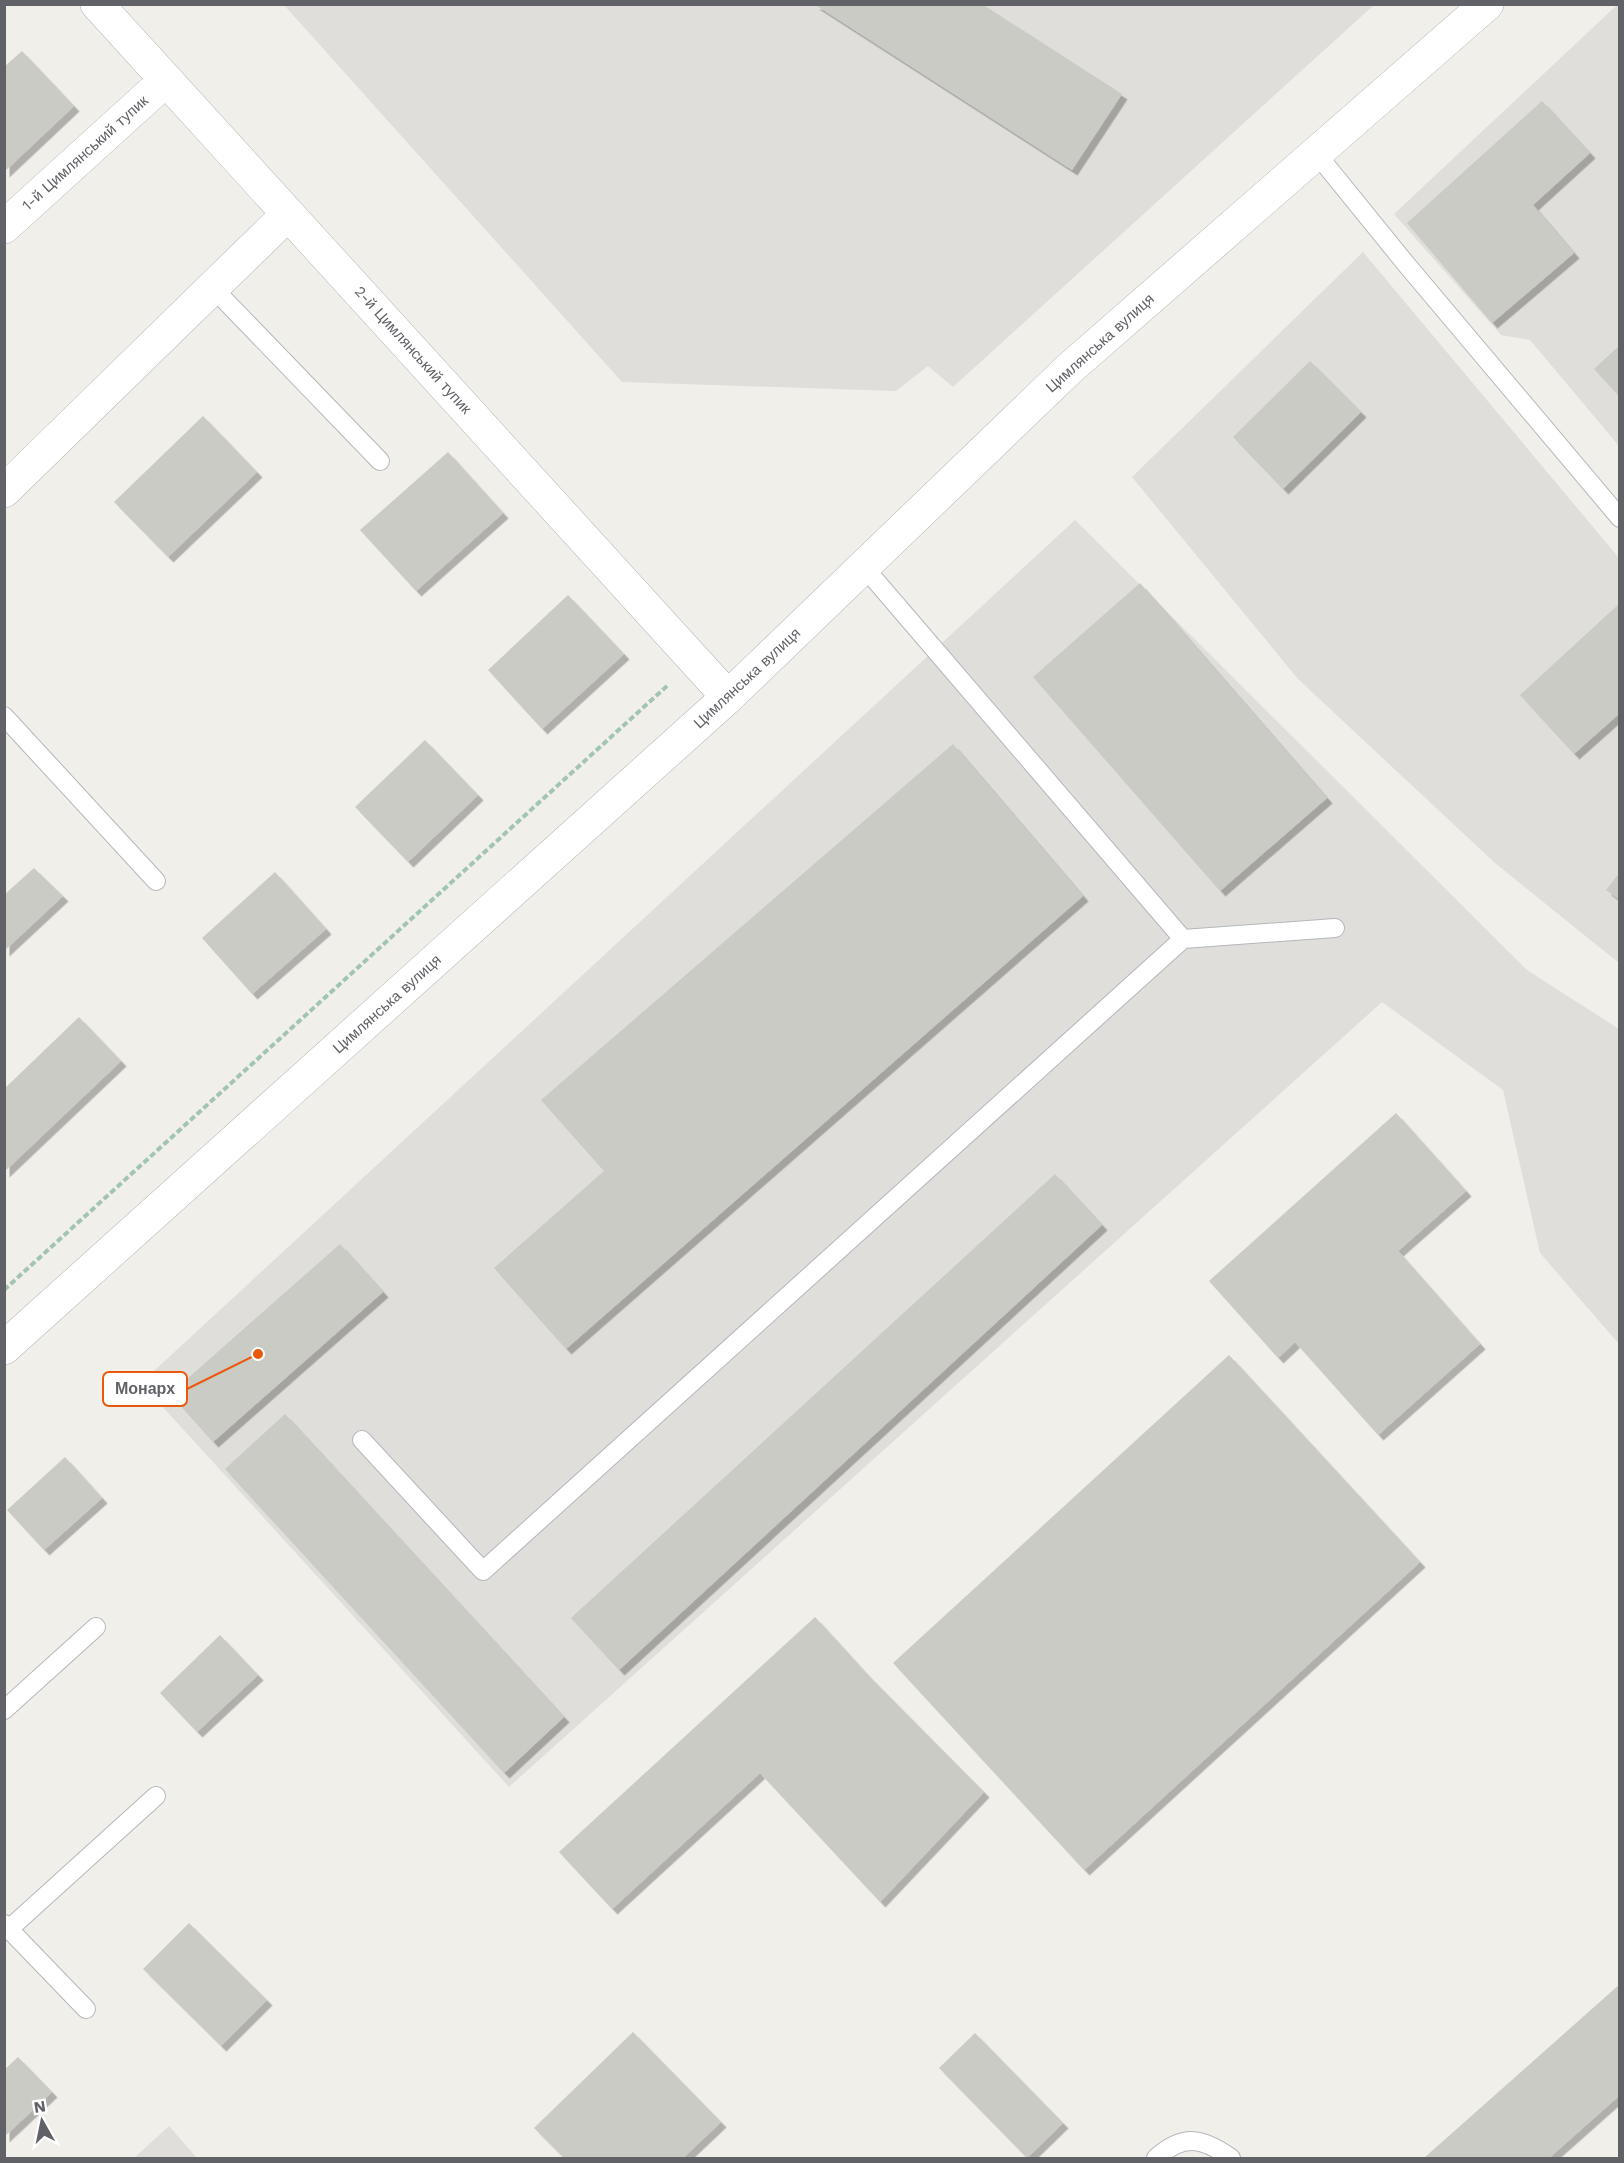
<svg xmlns="http://www.w3.org/2000/svg" width="1624" height="2163" font-family="'Work Sans',sans-serif">
  <style>
    .industrial { fill: #dfdeda }
    .building { fill: #cbcbc5; filter: url(#shadow) }
    .lines { fill: none; stroke-linecap: round; stroke-linejoin: round }
    .service-casing { stroke: #b5b7bb; stroke-width: 20 }
    .minor-casing { stroke: #b5b7bb; stroke-width: 34 }
    .tertiary-casing { stroke: #b5b7bb; stroke-width: 34 }
    .path { stroke: #a2c4b2; stroke-width: 4; stroke-dasharray: 6 3; stroke-linecap: butt }
    .service { stroke: #fff; stroke-width: 18 }
    .minor { stroke: #fff; stroke-width: 33 }
    .tertiary { stroke: #fff; stroke-width: 33 }
    .labels { text-anchor: middle; dominant-baseline: central; stroke-width: 5; stroke-linejoin: round; paint-order: stroke }
    .street-label { font-size: 15px; fill: #606267; stroke: #fff }
    .leader { fill: none; stroke: #e8590c; stroke-width: 2 }
    .callout-dot { fill: #e8590c; stroke: #fff; stroke-width: 2 }
    .callout { fill: #fff; stroke: #e8590c; stroke-width: 2 }
    .callout-label { font-size: 16px; text-anchor: middle; font-weight: bold; fill: #606267 }
  </style>
  <defs>
    <filter id="shadow"><feDropShadow dx="5.5" dy="5.5" stdDeviation="0" flood-color="#0004"/></filter>
  </defs>
  <rect width="100%" height="100%" fill="#f0efe9"/>
  <path class="industrial" d="M284,5H1374L953,387L928,366L896,391L622,382Z
    M1617,5H1619V446L1530,340L1501,335L1394,214Z
    M1363,252L1619,558V963L1495,863L1298,679L1132,477Z
    M1075,520L1527,970L1619,1029V1344L1540,1253L1503,1090L1382,1002L509,1787L141,1383Z
    M169,2126L197,2158H134Z"/>
  <path class="building" d="M814,4H982L1122,94L1072,170Z
    M22,51L74,106L4,172V67Z
    M1542,101L1590,153L1533,205L1574,253L1492,323L1407,223Z
    M1620,345V397L1594,369Z
    M1310,361L1361,412L1283,489L1233,437Z
    M203,416L257,472L168,557L114,502Z
    M448,452L503,513L416,591L360,530Z
    M1140,583L1327,798L1220,891L1033,677Z
    M568,595L624,654L542,729L488,670Z
    M1620,603V713L1574,754L1520,695Z
    M425,740L478,795L408,862L355,807Z
    M953,744L1083,896L566,1349L494,1268L604,1171L541,1100Z
    M34,868L63,896L4,951V895Z
    M275,872L326,929L252,994L202,938Z
    M1620,872V900L1606,890Z
    M79,1017L121,1061L4,1172V1089Z
    M1396,1113L1466,1191L1398,1251L1480,1344L1378,1435L1295,1342L1278,1358L1209,1281Z
    M1055,1174L1102,1225L619,1670L571,1618Z
    M340,1244L383,1292L213,1442L170,1394Z
    M1229,1355L1420,1562L1084,1870L893,1663Z
    M285,1414L564,1717L504,1773L225,1469Z
    M65,1457L102,1498L44,1550L7,1510Z
    M815,1617L867,1674L984,1792L880,1902L760,1773L612,1909L559,1852Z
    M220,1635L258,1675L197,1732L160,1693Z
    M189,1923L267,2000L221,2046L143,1969Z
    M1620,1984V2095L1549,2158H1424Z
    M633,2032L721,2122L683,2158H564L534,2128Z
    M975,2033L1063,2123L1027,2158L939,2068Z
    M18,2057L52,2092L4,2137V2070Z"/>
  <g class="lines">
    <g class="service-casing">
      <path id="service" d="M1316,153L1406,264L1620,518
        M213,288L380,461
        M864,567L1183,939L1335,928
        M4,716L156,881
        M362,1440L483,1571L1183,939
        M4,1710L96,1627
        M4,1924L86,2009
        M9,1929L156,1796
        M1156,2158C1184,2133 1203,2138 1231,2158"/>
    </g>
    <g class="minor-casing">
      <path id="minor" d="M97,4L728,697
        M4,227L166,80
        M4,491L288,214"/>
    </g>
    <g class="tertiary-casing">
      <path id="tertiary" d="M4,1348L728,697L1069,369L1487,4"/>
    </g>
    <path class="path" d="M4,1290L668,685"/>
    <use href="#service" class="service"/>
    <use href="#minor" class="minor"/>
    <use href="#tertiary" class="tertiary"/>
  </g>
  <g class="labels">
    <g class="street-label">
      <text transform="translate(85 153) rotate(-42)">1-й Цимлянський тупик</text>
      <text transform="translate(1100 343) rotate(-42)">Цимлянська вулиця</text>
      <text transform="translate(413 350) rotate(48)">2-й Цимлянський тупик</text>
      <text transform="translate(747 678) rotate(-43)">Цимлянська вулиця</text>
      <text transform="translate(387 1004) rotate(-42)">Цимлянська вулиця</text>
    </g>
  </g>
  <path class="leader" d="M258 1354L187 1389"/>
  <circle class="callout-dot" cx="258" cy="1354" r="6"/>
  <rect class="callout" x="103" y="1372" width="84" height="34" rx="6"/>
  <g class="callout-label">
    <text x="145" y="1394">Монарх</text>
  </g>
  <rect width="1624" height="2163" fill="none" stroke="#606267" stroke-width="12"/>
  <g transform="translate(42 2121) rotate(351)" stroke="#ffffff" stroke-width="4.5" paint-order="stroke">
  <path d="M0-4.5L10 22L0 15L-10 22Z" fill="#606267"/>
  <text y="-9" font-size="16" font-weight="bold" text-anchor="middle" fill="#606267">N</text>
  </g>
</svg>
